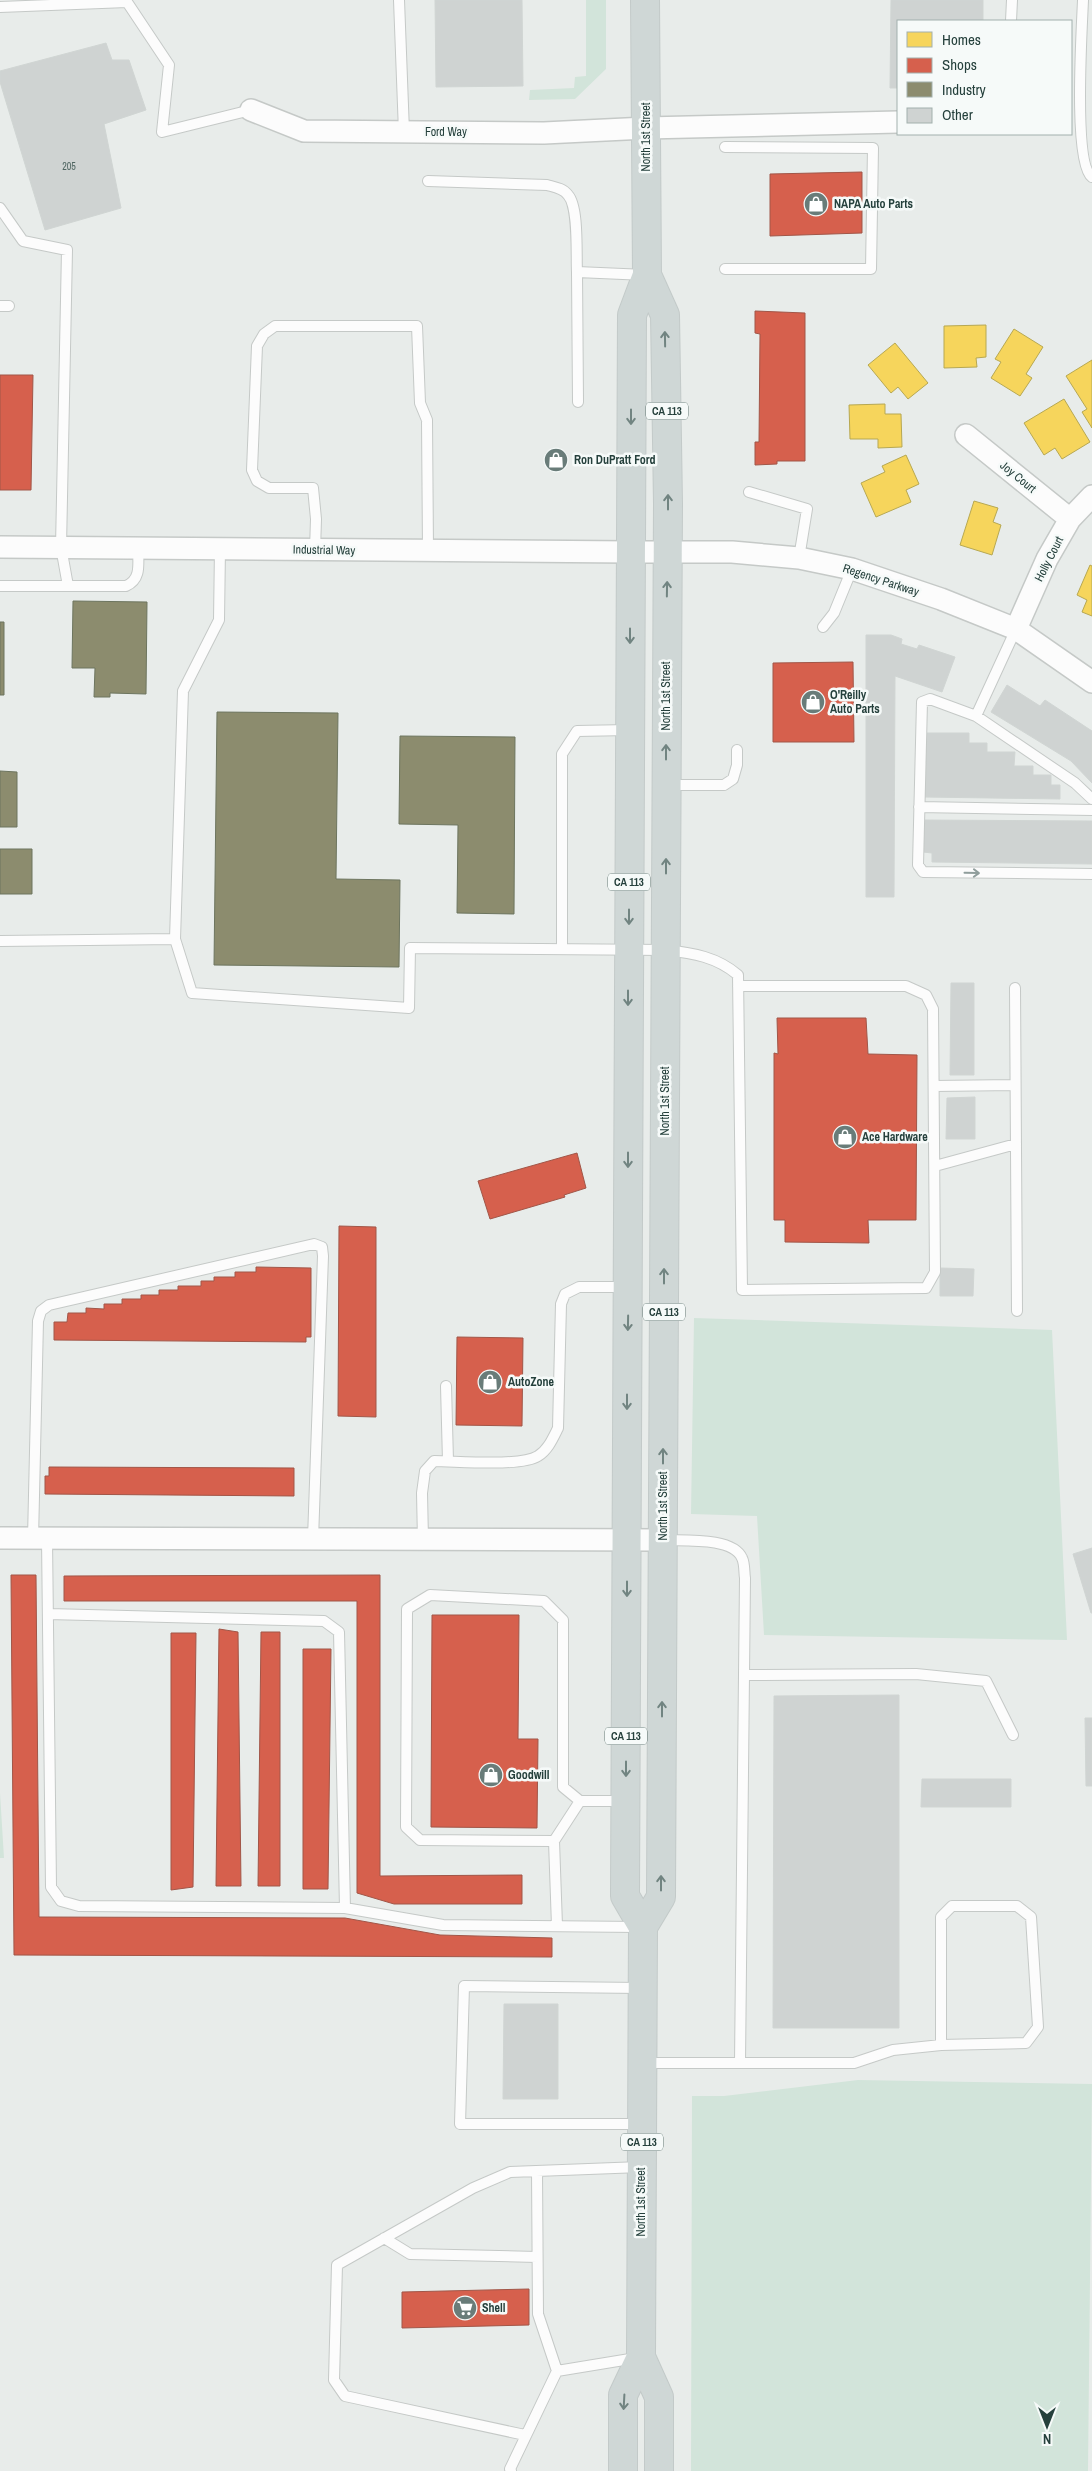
<svg xmlns="http://www.w3.org/2000/svg" width="1092" height="2471" font-family="'Archivo Narrow',sans-serif">
  <style>
    .green { fill: #d2e4da }
    .homes { fill: #f6d55c; stroke: #b7a852 }
    .shops { fill: #d6604d; stroke: #a15648 }
    .industry { fill: #8c8c6e; stroke: #6d755f }
    .building { fill: #cfd3d2; stroke: #d0d5d3 }
    .lines { fill: none; stroke-linecap: round; stroke-linejoin: round }
    .service-casing { stroke: #c5c9c7; stroke-width: 12 }
    .minor-casing { stroke: #c5c9c7; stroke-width: 24 }
    .primary-casing { stroke: #c3cac9; stroke-width: 30 }
    .service { stroke: #fcfcfc; stroke-width: 10 }
    .minor { stroke: #fcfcfc; stroke-width: 21 }
    .primary { stroke: #cfd7d6; stroke-width: 28 }
    .oneway { stroke: #718481 }
    .oneway2 { stroke: #909e9c }
    .labels { text-anchor: middle; dominant-baseline: central; stroke-width: 5; stroke-linejoin: round; paint-order: stroke }
    .number-label { font-size: 10px; fill: #506662 }
    .shield { fill: #f6faf9; stroke: #647875; stroke-width: 1 }
    .shield-label { font-size: 11px; font-weight: bold; fill: #25403c }
    .street-label { font-size: 12px; fill: #25403c; stroke: #f6faf9 }
    .poi-label { font-size: 12px; font-weight: bold; fill: #25403c; stroke: #f6faf9; text-anchor: start }
  </style>
  <rect width="100%" height="100%" fill="#e8ecea"/>
  <path class="green" d="M586,0H606V69L575,99L529,100L530,90L574,88L575,77L586,76Z
    M694,1318L1052,1330L1067,1640L764,1635L757,1516L691,1514Z
    M0,1793L4,1858H0Z
    M858,2080L1092,2084L1088,2471H691L692,2096H724Z"/>
  <path class="homes" d="M986,325V357L976,358L977,367L944,368V326Z
    M1014,329L1043,347L1026,374L1032,378L1020,396L991,378L1001,362L995,359Z
    M895,343L928,383L908,399L898,387L891,393L868,365Z
    M1092,360V428L1082,412L1087,409L1066,376Z
    M1064,399L1090,442L1062,459L1055,448L1044,455L1024,423Z
    M885,404V414H901L902,447L878,448V439H850L849,405Z
    M906,455L919,484L906,490L911,502L876,517L861,483L885,472L882,466Z
    M974,501L998,508L993,522L1001,525L992,555L960,545Z
    M1090,565L1092,566V616L1082,612L1087,600L1077,595Z"/>
  <path class="shops" d="M862,172V233L770,236V174Z
    M755,311L805,313V461H777V464L755,465V442H759L760,334L755,333Z
    M0,375H33L31,490H0Z
    M853,662L854,742H773V663Z
    M777,1018H866L868,1054L917,1055L916,1220H868L869,1243L785,1242V1220H774V1053L778,1054Z
    M577,1153L586,1188L564,1195L565,1197L490,1219L478,1181Z
    M339,1226L376,1227V1417L338,1416Z
    M256,1267L311,1268V1337H306V1342L54,1340V1322H67L68,1313H86V1308L104,1309V1304H122V1299H141V1295H159V1290H178V1286H201V1281H214V1277H235V1272H256Z
    M457,1337L523,1338L522,1426L456,1425Z
    M49,1467L294,1468V1496L45,1494V1476H49Z
    M11,1575H36L39,1917L345,1918L440,1935L552,1938V1957L14,1955Z
    M380,1575V1876L522,1875V1904H394L357,1893V1601H64V1576Z
    M432,1615H519L518,1739H538L537,1828L431,1827Z
    M219,1629L238,1632L241,1886H216Z
    M261,1632H280V1886H258Z
    M171,1633H196L193,1887L171,1890Z
    M303,1649H331L328,1889H303Z
    M529,2289V2325L402,2328V2292Z"/>
  <path class="industry" d="M73,601L147,602L146,694L110,693V697H94L95,668H72Z
    M0,622H4V695H0Z
    M217,712L338,713L336,879L400,880L399,967L214,965Z
    M400,736L515,737L514,914L457,913L458,825L399,824Z
    M0,771L17,772V827H0Z
    M0,849H32V894H0Z"/>
  <path class="building" d="M435,0H522L523,86L436,87Z
    M891,0H983V21H898V88H890Z
    M106,43L112,60H129L146,110L104,124L121,208L45,230L0,82V71Z
    M866,635H891L902,639L901,644L917,649L919,645L955,657L942,692L895,676L894,897H866Z
    M1007,685L1040,706L1045,700L1092,731V783L1071,761L991,712Z
    M924,733H969V743H987V752H1015L1014,766H1033V775H1051V785H1060V799L923,797Z
    M923,820L1092,821V864L932,862V853L923,852Z
    M951,983H974V1075H950Z
    M975,1097V1139H946L947,1098Z
    M940,1268L974,1269L973,1296H940Z
    M1092,1548V1613H1091L1073,1554Z
    M899,1695V2028H773L774,1696Z
    M1085,1718H1092V1786H1086Z
    M922,1779H1011V1807H921Z
    M504,2004H558V2099H503Z"/>
  <g class="lines">
    <g class="service-casing">
      <path id="service" d="M399,0L404,132
        M1083,0C1082,27 1073,164 1092,177
        M0,7L127,2L169,65L162,132L251,110
        M1011,21L1012,0
        M725,147L873,148L871,269H725
        M428,181L547,185C554,187 563,188 568,195C579,207 576,255 577,272
        M0,208L23,241L67,250L61,547L68,586
        M0,306H9
        M578,402L577,272L646,275
        M749,492L807,509L799,558
        M315,550L316,519L313,488H269L257,481L252,470L257,346L264,334L275,326H417L420,403L427,420L428,550
        M0,586H126C142,579 138,563 138,547
        M823,627L834,613L852,569
        M1016,629L976,716L1075,783L1092,799
        M976,716L930,699L922,702L918,865L923,872L1092,874
        M667,785H724L733,779L737,765V750
        M919,807L1092,810
        M175,939L183,691L219,620L220,548
        M0,941L175,939L192,993L409,1008L410,948L666,950C693,953 717,957 738,975L742,1290L926,1288L935,1272L933,1009L926,995L906,986H738
        M562,948V754L577,731L629,730
        M1015,988L1017,1311
        M934,1086L1015,1085
        M935,1166L1016,1144
        M446,1386L448,1461
        M33,1539L38,1321L41,1311L49,1305L314,1244L322,1247L323,1256L313,1539
        M47,1539L51,1887L61,1901L79,1906L345,1908L443,1925L639,1927
        M423,1540L422,1493L425,1471L434,1461C457,1461 521,1467 538,1456C548,1450 553,1438 558,1428L561,1304L565,1294L579,1287H627
        M664,1540C684,1541 733,1537 742,1558C745,1564 744,1573 745,1578L740,2063
        M48,1614L324,1621L339,1632L345,1908
        M744,1675L916,1674L986,1681L1013,1735
        M580,1801L554,1841L420,1840L406,1827L407,1609L430,1595L544,1601L563,1620V1787L580,1801H625
        M554,1841L557,1926
        M641,1988L464,1986L460,2124H642
        M643,2063H854L893,2050L941,2045L1026,2043L1038,2027L1031,1917L1017,1906H952L941,1917V2045
        M537,2171L538,2314L557,2371
        M384,2238L410,2254L537,2257
        M525,2435L345,2396L334,2380L337,2265L473,2188L510,2172L641,2167
        M511,2471L510,2469L557,2371L636,2358"/>
    </g>
    <g class="minor-casing">
      <path id="minor" d="M251,110L304,131L544,133L646,128L898,122
        M966,435L1070,519
        M0,547L631,552H732L799,558L852,569L941,599L1016,629L1092,682
        M1016,629L1047,559L1070,519L1092,496
        M0,1538L663,1540"/>
    </g>
    <g class="primary-casing">
      <path id="primary" d="M645,0L647,275L632,315L625,1896L643,1927L641,2357L659,2397V2471
        M643,1927L661,1897L668,504L665,315L647,275
        M623,2471V2395L641,2357"/>
    </g>
    <use href="#service" class="service"/>
    <use href="#minor" class="minor"/>
    <use href="#primary" class="primary"/>
  </g>
  <defs><path id="oneway-shaft" d="M-6 0H5M1.5-3L5.5 0L1.5 3" fill="none" stroke-width="1.6" stroke-linecap="round" stroke-linejoin="round" transform="scale(1.25)"/></defs>
  <g class="oneway">
    <use href="#oneway-shaft" transform="translate(665 339) rotate(-91)"/>
    <use href="#oneway-shaft" transform="translate(631 417) rotate(90)"/>
    <use href="#oneway-shaft" transform="translate(668 502) rotate(-90)"/>
    <use href="#oneway-shaft" transform="translate(667 589) rotate(-89)"/>
    <use href="#oneway-shaft" transform="translate(630 636) rotate(90)"/>
    <use href="#oneway-shaft" transform="translate(666 752) rotate(-90)"/>
    <use href="#oneway-shaft" transform="translate(666 866) rotate(-90)"/>
    <use href="#oneway-shaft" transform="translate(629 917) rotate(90)"/>
    <use href="#oneway-shaft" transform="translate(628 998) rotate(90)"/>
    <use href="#oneway-shaft" transform="translate(628 1160) rotate(90)"/>
    <use href="#oneway-shaft" transform="translate(664 1276) rotate(-90)"/>
    <use href="#oneway-shaft" transform="translate(628 1323) rotate(91)"/>
    <use href="#oneway-shaft" transform="translate(627 1402) rotate(90)"/>
    <use href="#oneway-shaft" transform="translate(663 1456) rotate(-90)"/>
    <use href="#oneway-shaft" transform="translate(627 1589) rotate(90)"/>
    <use href="#oneway-shaft" transform="translate(662 1709) rotate(-90)"/>
    <use href="#oneway-shaft" transform="translate(626 1769) rotate(90)"/>
    <use href="#oneway-shaft" transform="translate(661 1883) rotate(-90)"/>
    <use href="#oneway-shaft" transform="translate(624 2402) rotate(93)"/>
  </g>
  <use class="oneway2" href="#oneway-shaft" transform="translate(972 873) rotate(1)"/>
  <defs>
    <g id="shop-disc" transform="scale(1.25)"><circle r="9.5" fill="#697c79" stroke="#f6faf9"/><path d="M-5-2.5h2.3a2.7 3.5 0 0 1 5.4 0H5L5.5 6h-11ZM-1.5-2.5h3a1.5 2.3 0 0 0-3 0Z" fill="#fff"/></g>
    <g id="supermarket-disc" transform="scale(1.25)"><circle r="9.5" fill="#697c79" stroke="#f6faf9"/><path d="M-6-5.5h2.5l.6 2H6L4.5 2H-2.5L-4.4-4H-6ZM-1.5 3.2a1.3 1.3 0 1 0 .1 0ZM3 3.2a1.3 1.3 0 1 0 .1 0Z" fill="#fff"/></g>
  </defs>
  <g fill-rule="evenodd">
    <use href="#shop-disc" x="816" y="204"/>
    <use href="#shop-disc" x="556" y="460"/>
    <use href="#shop-disc" x="813" y="702"/>
    <use href="#shop-disc" x="845" y="1137"/>
    <use href="#shop-disc" x="490" y="1382"/>
    <use href="#shop-disc" x="491" y="1775"/>
    <use href="#supermarket-disc" x="465" y="2308"/>
  </g>
  <g class="labels">
    <g class="number-label">
      <text x="69" y="166">205</text>
    </g>
    <g class="shield">
      <rect x="646" y="402.5" width="42" height="17" rx="4"/>
      <rect x="608" y="873.5" width="42" height="17" rx="4"/>
      <rect x="643" y="1303.5" width="42" height="17" rx="4"/>
      <rect x="605" y="1727.5" width="42" height="17" rx="4"/>
      <rect x="621" y="2133.5" width="42" height="17" rx="4"/>
    </g>
    <g class="shield-label">
      <text x="667" y="411">CA 113</text>
      <text x="629" y="882">CA 113</text>
      <text x="664" y="1312">CA 113</text>
      <text x="626" y="1736">CA 113</text>
      <text x="642" y="2142">CA 113</text>
    </g>
    <g class="street-label">
      <text x="446" y="132">Ford Way</text>
      <text transform="translate(646 137) rotate(-90)">North 1st Street</text>
      <text transform="translate(1018 477) rotate(39)">Joy Court</text>
      <text transform="translate(324 550) rotate(1)">Industrial Way</text>
      <text transform="translate(1049 559) rotate(-63)">Holly Court</text>
      <text transform="translate(881 580) rotate(18)">Regency Parkway</text>
      <text transform="translate(666 696) rotate(-90)">North 1st Street</text>
      <text transform="translate(665 1101) rotate(-90)">North 1st Street</text>
      <text transform="translate(663 1506) rotate(-90)">North 1st Street</text>
      <text transform="translate(641 2202) rotate(-90)">North 1st Street</text>
    </g>
    <g class="poi-label">
      <text x="834" y="204">NAPA Auto Parts</text>
      <text x="574" y="460">Ron DuPratt Ford</text>
      <text x="830" y="695">O'Reilly<tspan x="830" dy="14">Auto Parts</tspan></text>
      <text x="862" y="1137">Ace Hardware</text>
      <text x="508" y="1382">AutoZone</text>
      <text x="508" y="1775">Goodwill</text>
      <text x="482" y="2308">Shell</text>
    </g>
  </g>
  <rect x="897" y="20" width="175" height="115" fill="#f6faf9" stroke="#a2b0ad"/>
  <rect x="907" y="32" width="25" height="15" fill="#f6d55c" stroke="#a2b0ad"/>
  <text x="942" y="45" font-size="15" fill="#25403c">Homes</text>
  <rect x="907" y="58" width="25" height="15" fill="#d6604d" stroke="#a2b0ad"/>
  <text x="942" y="70" font-size="15" fill="#25403c">Shops</text>
  <rect x="907" y="82" width="25" height="15" fill="#8c8c6e" stroke="#a2b0ad"/>
  <text x="942" y="95" font-size="15" fill="#25403c">Industry</text>
  <rect x="907" y="108" width="25" height="15" fill="#cfd3d2" stroke="#a2b0ad"/>
  <text x="942" y="120" font-size="15" fill="#25403c">Other</text>
  <g transform="translate(1047 2426) rotate(180)" stroke="#f6faf9" stroke-width="4" paint-order="stroke">
  <path d="M0-4L9 19L0 12L-9 19Z" fill="#25403c"/>
  <text y="-8" font-size="14" font-weight="bold" text-anchor="middle" fill="#25403c">N</text>
  </g>
</svg>
